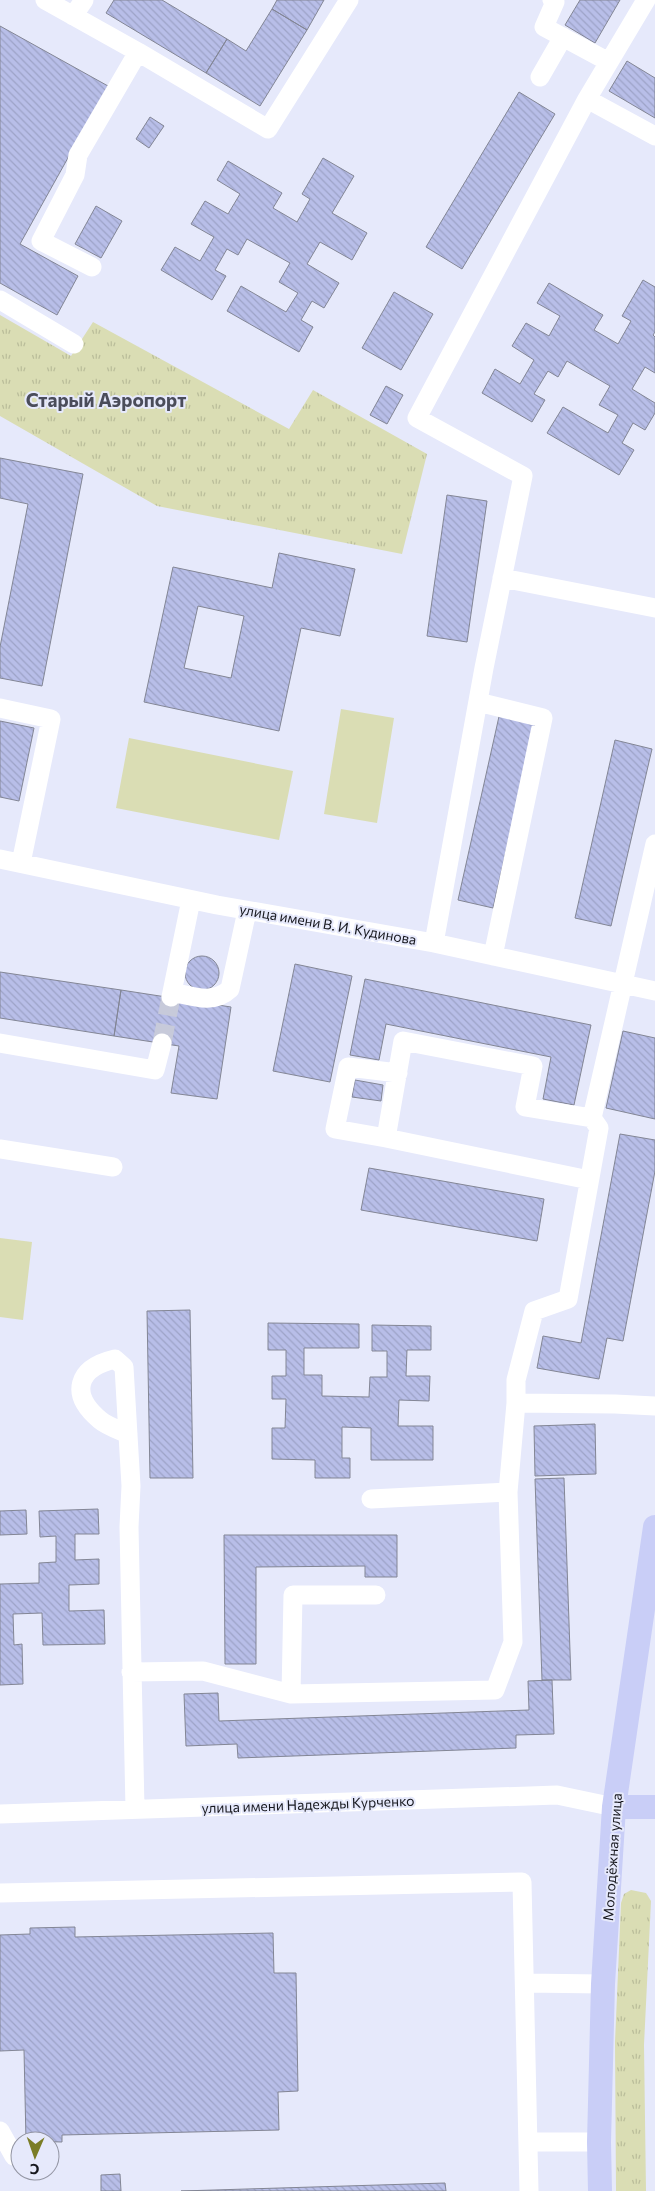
<svg xmlns="http://www.w3.org/2000/svg" width="655" height="2191" font-family="Commissioner,sans-serif">
  <style>
    .grass { fill: url(#grass-tufts) }
    .garden { fill: #daddb4 }
    .building { fill: url(#building-back-hatch); stroke: #838695; fill-rule: evenodd }
    .lines { fill: none; stroke-linecap: round; stroke-linejoin: round }
    .minor-tunnel { stroke: #c7cada; stroke-width: 19; stroke-dasharray: 19 9; stroke-linecap: butt }
    .minor { stroke: #fff; stroke-width: 19 }
    .major { stroke: #c9cef7; stroke-width: 24 }
    .labels { text-anchor: middle; dominant-baseline: central; stroke-width: 4; stroke-linejoin: round; paint-order: stroke }
    .street-label { font-size: 14px; fill: #17181e; stroke: #e6e9fb }
    .district-label { font-size: 19px; font-weight: bold; fill: #4a4c5a; stroke: #e6e9fb }
  </style>
  <defs>
    <pattern id="grass-tufts" width="24" height="20" patternUnits="userSpaceOnUse" patternTransform="scale(1.25)"><rect width="24" height="20" fill="#daddb4"/><path d="M3 7l-1-3M5 7V3M7 7l1-3M15 17l-1-3M17 17v-4M19 17l1-3" fill="none" stroke="#babd9a"/></pattern>
    <pattern id="building-back-hatch" width="6" height="6" patternUnits="userSpaceOnUse" patternTransform="scale(1.25)"><rect width="6" height="6" fill="#b8bee8"/><path d="M-1 5l2 2M0 0l6 6M5-1l2 2" fill="none" stroke="#9da3c7"/></pattern>
  </defs>
  <rect width="100%" height="100%" fill="#e6e9fb"/>
  <path class="grass" d="M0,315L71,356L93,322L289,429L313,390L427,454L402,554L157,506L0,416Z
    M631,1890L646,1893L651,1901L644,2045L646,2191H616L615,2042L621,1903L624,1894Z"/>
  <path class="garden" d="M341,709L394,718L377,823L324,814Z
    M129,738L293,771L279,840L116,808Z
    M0,1238L32,1242L23,1320L0,1317Z"/>
  <path class="building" d="M114,0H162L227,39L206,73L106,13Z
    M277,0H324L307,30L272,9Z
    M580,0H620L595,43L565,25Z
    M272,9L307,30L260,106L206,73L227,39L246,51Z
    M0,26L108,86L20,244L78,276L57,315L0,283Z
    M627,61L655,78V118L609,91Z
    M519,92L555,114L462,269L426,247Z
    M150,117L164,126L149,148L136,139Z
    M323,158L354,176L332,213L367,233L352,260L320,242L307,264L339,283L324,308L312,301L301,320L313,327L299,352L227,311L241,286L286,312L298,293L279,282L290,263L247,239L238,255L227,249L215,270L226,276L212,300L161,270L175,247L200,261L214,237L191,224L205,201L228,214L240,194L217,180L228,161L282,193L273,208L297,222L310,199L302,194Z
    M96,206L122,221L101,258L75,244Z
    M643,280L655,287V332L653,335L655,337V373L645,367L632,389L655,403V413L645,430L633,423L622,443L634,450L619,475L547,433L563,407L608,433L618,415L599,405L610,386L567,361L558,377L548,371L534,394L545,400L532,422L482,393L495,369L520,384L534,360L512,346L526,323L549,336L560,316L537,303L549,283L603,315L594,330L618,344L631,321L622,316Z
    M394,292L433,314L401,370L362,348Z
    M386,386L403,395L387,424L370,415Z
    M0,458L83,474L42,686L0,678V647L28,504L0,498Z
    M447,495L487,501L467,642L427,636Z
    M279,553L355,569L340,636L301,628L279,731L144,702L173,567L272,588ZM198,606L244,616L231,678L184,668Z
    M500,712L536,720L493,908L458,900Z
    M0,721L34,728L19,801L0,797Z
    M615,740L652,749L611,926L575,918Z
    M185 973a17 17 0 1 1 34 0a17 17 0 1 1-34 0Z
    M295,964L352,976L330,1082L273,1071Z
    M0,972L121,990L114,1036L0,1018Z
    M365,979L591,1025L574,1105L543,1099L551,1057L386,1024L379,1060L350,1055Z
    M121,990L231,1007L217,1099L171,1093L179,1046L114,1036Z
    M623,1031L655,1038V1119L606,1108Z
    M355,1080L383,1085L381,1101L352,1097Z
    M620,1134L655,1140V1171L623,1341L607,1338L599,1379L537,1368L543,1336L581,1343Z
    M369,1168L544,1199L537,1241L361,1210Z
    M190,1310L193,1478H150L147,1311Z
    M268,1323L359,1324V1348H304V1375H322V1396L369,1397L370,1377H387V1351H372V1325L431,1326V1350H407L406,1376H430L429,1401L399,1400L398,1426H433V1460H371V1428L342,1427V1458H350V1478H315V1460L272,1459V1428H285L286,1399H272V1376H286V1350H268Z
    M595,1424L596,1474L535,1476L534,1426Z
    M564,1478L571,1680H542L535,1479Z
    M98,1509L99,1534H75V1560L99,1559V1584L69,1585V1611L104,1610L105,1644L43,1645L42,1613L13,1614L14,1645L22,1644L23,1684L0,1685V1584L39,1583V1563L56,1562V1536L40,1537L39,1511Z
    M26,1510L27,1534L0,1535V1511Z
    M224,1535H397V1577H365V1566L256,1567V1664H225Z
    M552,1680L554,1734L516,1735V1748L238,1758L237,1744L186,1746L184,1694L218,1693L219,1721L529,1710L528,1681Z
    M75,1927V1937L273,1933L274,1973H296L298,2091L278,2092L279,2130L62,2135V2142L26,2141L24,2050L0,2051V1935L30,1934V1928Z
    M120,2174L121,2191H101V2175Z
    M445,2183L446,2191H181Z"/>
  <g class="lines">
    <path class="minor-tunnel" d="M162,1043L171,997"/>
    <path class="minor" d="M45,0L138,52L268,129L349,0
      M552,0L555,2L544,27L609,62
      M73,16L84,0
      M540,77L563,37
      M587,99L655,136
      M92,267L41,241L75,175L78,155L138,52
      M0,300L74,344
      M502,578L655,608
      M478,702L543,718L493,956
      M0,708L51,719L21,863
      M0,859L217,905L434,943L655,991
      M434,943L484,668L523,476L417,418L587,99L646,0
      M172,992C192,996 213,1005 230,989L247,911
      M171,997L191,900
      M0,1043L155,1070L162,1043
      M386,1138L335,1129L348,1067L398,1073
      M0,1149L113,1167
      M589,1180L386,1138L403,1041L533,1066L525,1107L592,1118
      M516,1403V1380L534,1311L568,1299L599,1128L592,1118L655,844
      M128,1434C119,1430 107,1426 100,1420C69,1394 77,1368 115,1359L124,1367L131,1486L129,1527L135,1809
      M371,1499L508,1492
      M131,1672L203,1671L291,1694L495,1690L513,1642L508,1492L516,1403L615,1404L655,1406
      M291,1694L293,1595H376
      M0,1814L557,1795L614,1807
      M0,1893L522,1882L529,2191
      M525,1983L603,1984
      M0,2131L14,2156
      M528,2142H599"/>
    <path class="major" d="M614,1807H655
      M600,2191L599,2142L603,1984L614,1807L655,1527"/>
  </g>
  <g class="labels">
    <g class="street-label">
      <text transform="translate(328 924) rotate(10)">улица имени В. И. Кудинова</text>
      <text transform="translate(308 1804) rotate(-2)">улица имени Надежды Курченко</text>
      <text transform="translate(612 1857) rotate(-86)">Молодёжная улица</text>
    </g>
    <g class="district-label">
      <text x="106" y="399">Старый Аэропорт</text>
    </g>
  </g>
  <g transform="translate(35 2156) rotate(182)"><circle r="24" fill="#e6e9fb" stroke="#9395a3"/>
  <path d="M0-4L9 19L0 12L-9 19Z" fill="#7b7d26"/>
  <text y="-8" font-size="14" font-weight="bold" text-anchor="middle" fill="#17181e">С</text>
  </g>
</svg>
